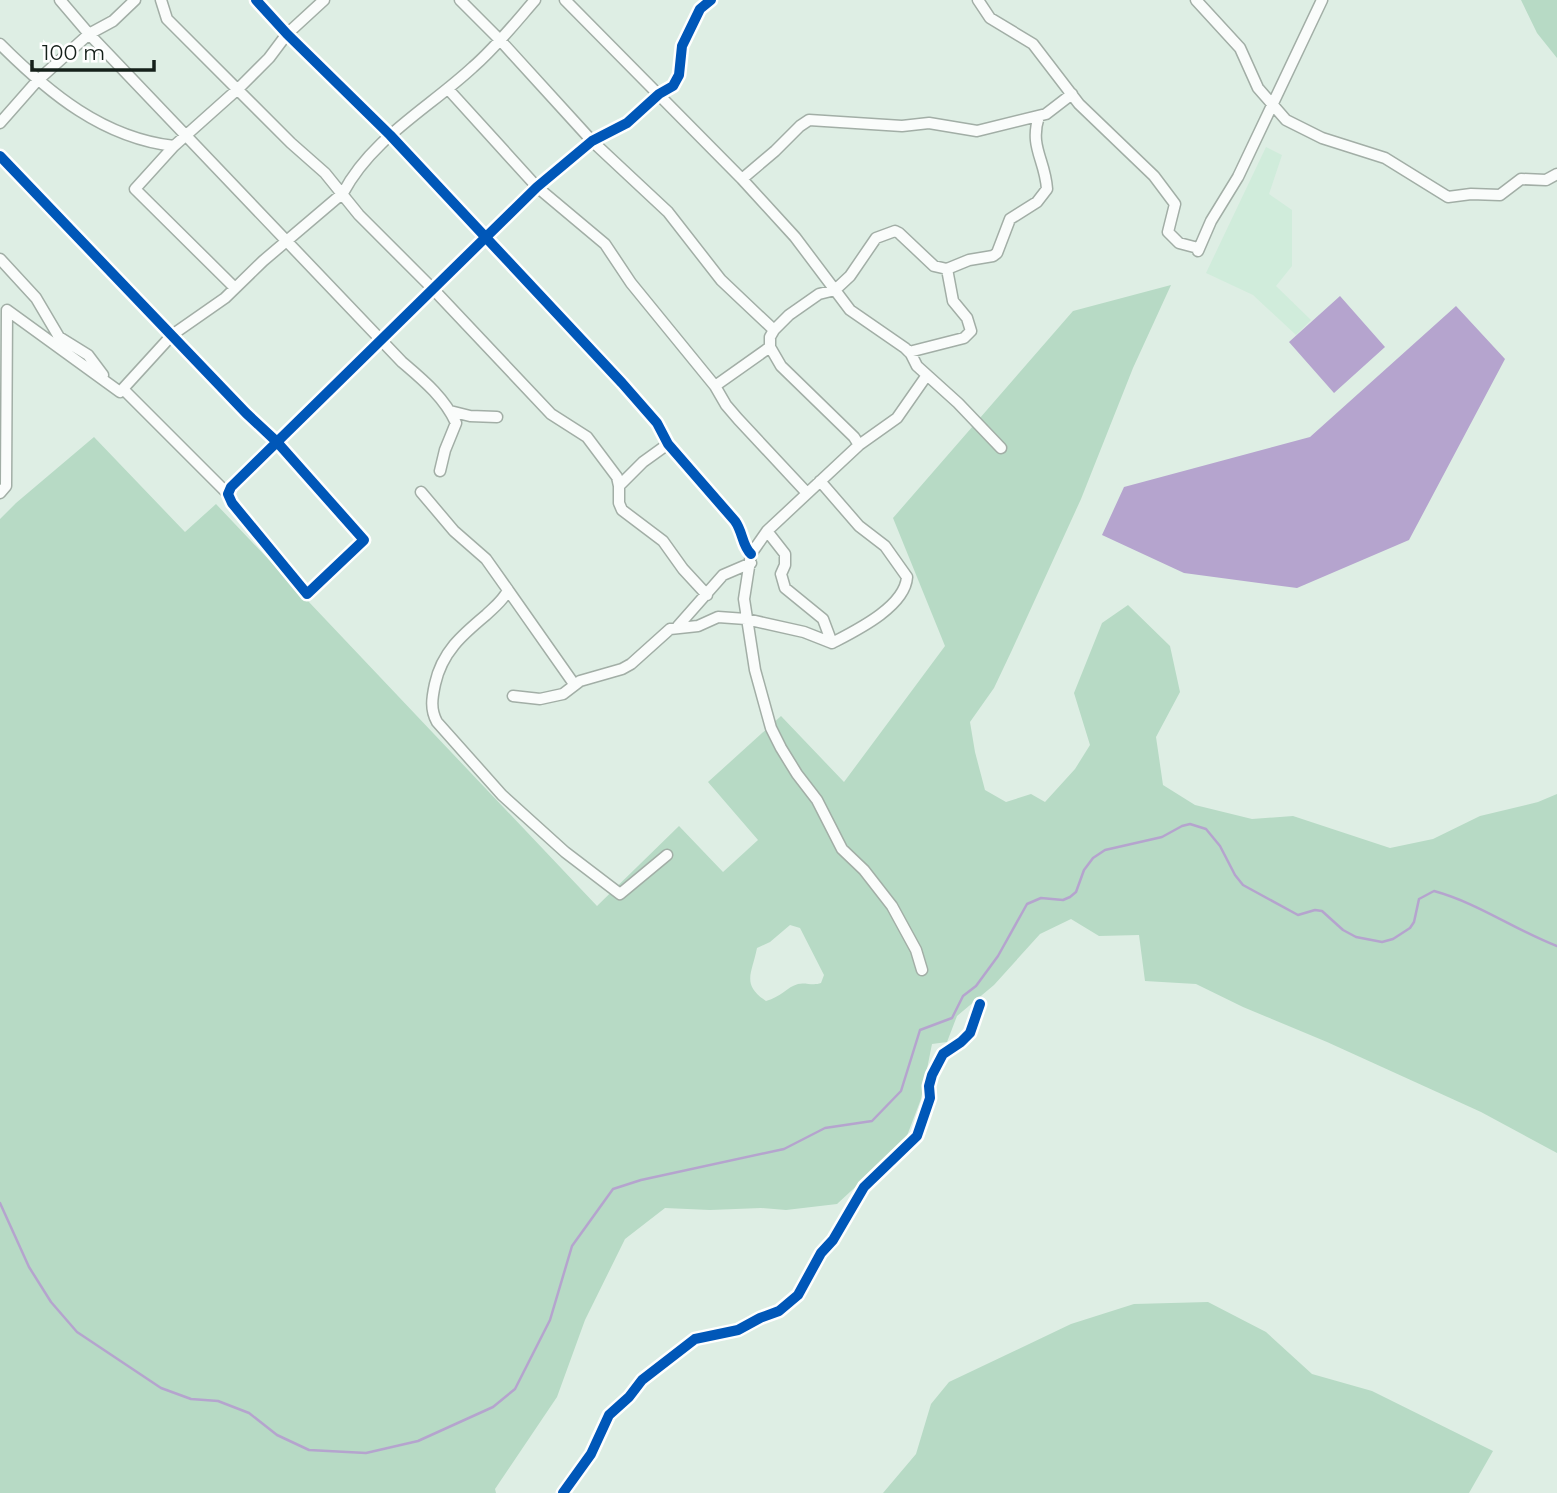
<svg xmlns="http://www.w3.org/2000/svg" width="1557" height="1493" font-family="Montserrat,sans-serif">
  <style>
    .built { fill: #d0ecdb }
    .green { fill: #b7dac5; fill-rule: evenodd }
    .water { fill: #b5a4ce }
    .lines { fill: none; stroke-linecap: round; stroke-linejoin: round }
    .stream { stroke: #b5a4ce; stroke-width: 2.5 }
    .minor-casing { stroke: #a2aea6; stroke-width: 13 }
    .minor { stroke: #fafcfb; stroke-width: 10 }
    .cycleway-casing { stroke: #fff; stroke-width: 15 }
    .cycleway { stroke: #0057b8; stroke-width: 10 }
  </style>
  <rect width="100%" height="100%" fill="#deeee4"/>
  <path class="built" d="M1266,147L1282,155L1269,194L1292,210V266L1276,286L1311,320L1296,335L1253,295L1206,273Z"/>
  <path class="green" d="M1521,0H1557V58L1537,33Z
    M1171,285L1133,368L1081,499L1012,650L994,688L970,722L975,752L985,790L1006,802L1031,794L1045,802L1075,769L1090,745L1074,693L1102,623L1128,605L1170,646L1180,692L1156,737L1163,785L1195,805L1252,819L1293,816L1390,848L1433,839L1480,816L1538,802L1557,794V1153L1481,1112L1327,1042L1243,1007L1196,984L1145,981L1139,935L1099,936L1071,919L1040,934L994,985L957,1016L947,1042L932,1044L921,1099L905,1141L837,1204L786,1210L761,1208L710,1210L665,1208L625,1239L585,1320L557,1397L495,1489L496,1493H0V519L16,503L94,437L185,532L216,504L597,906L679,826L723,872L758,840L708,782L781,716L844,782L945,646L893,518L1073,311ZM790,925L800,928L824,975L821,983C813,986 805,982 798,984C787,987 781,997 766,1001C741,984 752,974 757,948L770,942Z
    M1208,1302L1266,1332L1312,1374L1372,1391L1493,1451L1469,1493H883L916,1454L931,1404L949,1382L1071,1324L1134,1304Z"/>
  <path class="water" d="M1340,296L1385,347L1334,393L1289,342Z
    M1456,306L1505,359L1409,540L1297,588L1184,573L1102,535L1124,487L1310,437Z"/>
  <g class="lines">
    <path class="stream" d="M0,1203L29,1267L51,1302L77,1332L161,1388L191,1399L218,1401L249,1413L277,1435L309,1450L366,1453L418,1441L493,1407L515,1389L550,1320L572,1246L613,1189L641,1180L784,1149L825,1128L872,1121L901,1091L920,1030L952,1018L963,996L976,986L998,956L1027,904L1041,898L1063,900L1070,897L1076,892L1084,870L1093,858L1105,850L1162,837L1182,826L1190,824L1206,829L1220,846L1235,875L1243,885L1298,915L1315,910L1322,911L1343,930L1356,937L1382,942L1393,939L1410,928L1414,922L1419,899L1434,891C1478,903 1515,930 1557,946"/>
    <g class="minor-casing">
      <path id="minor" d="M60,0L89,34L402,362C423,380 444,397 456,423L445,450L440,471
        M161,0L167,19L291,143L325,173L359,215L433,289L551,414L587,437L617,477L619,486
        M256,0L287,34L390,135L622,383L657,423L668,444L735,521C743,532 742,546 751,554
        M460,0L500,40L592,141L668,212L721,280L774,330
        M565,0L742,179L795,237L850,310L905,348L911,354L917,366L958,403L1001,448
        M978,0L990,18L1033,44L1079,104L1154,176L1175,204L1168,232L1179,243L1198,248
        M1196,0L1240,48L1258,88L1286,120L1322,138L1385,158L1448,197L1471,194L1500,195L1521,179L1546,180L1557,174
        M0,44C49,93 103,138 174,146
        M448,89L537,187L605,244L631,283L715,386L726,405L738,419L807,493
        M0,123L37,81L89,34L113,21L135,0
        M0,156L246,413L277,442L364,540L307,594L232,503L228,494L231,487L537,187L592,141L627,123L659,94L673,86L679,75L682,46L700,9L711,0
        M742,179L775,151L800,126L809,120L902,126L929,123L977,131L1046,114L1072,94
        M1198,251L1211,221L1238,177L1322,0
        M0,259L36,298L59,337L88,355L103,375
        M234,287L135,189L174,146L239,88L269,58L287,34L324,0
        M770,347L781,366L854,437L859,445
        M909,352L964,338L971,331L967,318L953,301L947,269
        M715,386L770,347V337L774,330L789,315L819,294L835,290L850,276L876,238L895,231L899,233L934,266L947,269L969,260L993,256L997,253L1010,219L1037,202L1047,189C1045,159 1029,147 1039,116
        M123,389L228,494
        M450,411L470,416L497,417
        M668,444L643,462L619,486V503L622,510L663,541L683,569L707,595
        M421,492L454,531L486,559L508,590C503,601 494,607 486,615C462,635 442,652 435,684C432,698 430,709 437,722L502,795L565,852L620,894L667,855
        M0,493L6,486L7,310L120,392L172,335L225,298L263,261L343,193C372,138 429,108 473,67C496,47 515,23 535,0
        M767,531L785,554V565L781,574L785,588L823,619L832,643
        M508,590L574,684
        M678,626L723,575L751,563
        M513,696L540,699L563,694L580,681L622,669L631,664L670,629L698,626L718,617L746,619L804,632L832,643C855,631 905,607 907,577L885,546L859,526L820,481
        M922,970L916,950L892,906L864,870L842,849L817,800L797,774L781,748L771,728L755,670L744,599L751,554L767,531L859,445L897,418L927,375
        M563,1493L591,1454L609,1415L629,1397L642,1380L695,1339L738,1330L760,1318L779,1311L798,1295L821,1253L833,1240L864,1187L917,1136L930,1098L929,1086L932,1075L943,1054L961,1042L970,1033L980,1004"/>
    </g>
    <use href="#minor" class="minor"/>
    <g class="cycleway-casing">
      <path id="cycleway" d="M256,0L287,34L390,135L622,383L657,423L668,444L735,521C743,532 742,546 751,554
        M0,156L246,413L277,442L364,540L307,594L232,503L228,494L231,487L537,187L592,141L627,123L659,94L673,86L679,75L682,46L700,9L711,0
        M563,1493L591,1454L609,1415L629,1397L642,1380L695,1339L738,1330L760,1318L779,1311L798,1295L821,1253L833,1240L864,1187L917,1136L930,1098L929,1086L932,1075L943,1054L961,1042L970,1033L980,1004"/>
    </g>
    <use href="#cycleway" class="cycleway"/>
  </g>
  <path d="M32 60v10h122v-10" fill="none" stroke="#15201a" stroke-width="3.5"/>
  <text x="42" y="60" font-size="21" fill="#15201a" stroke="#ffffff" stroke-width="5" paint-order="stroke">100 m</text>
</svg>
